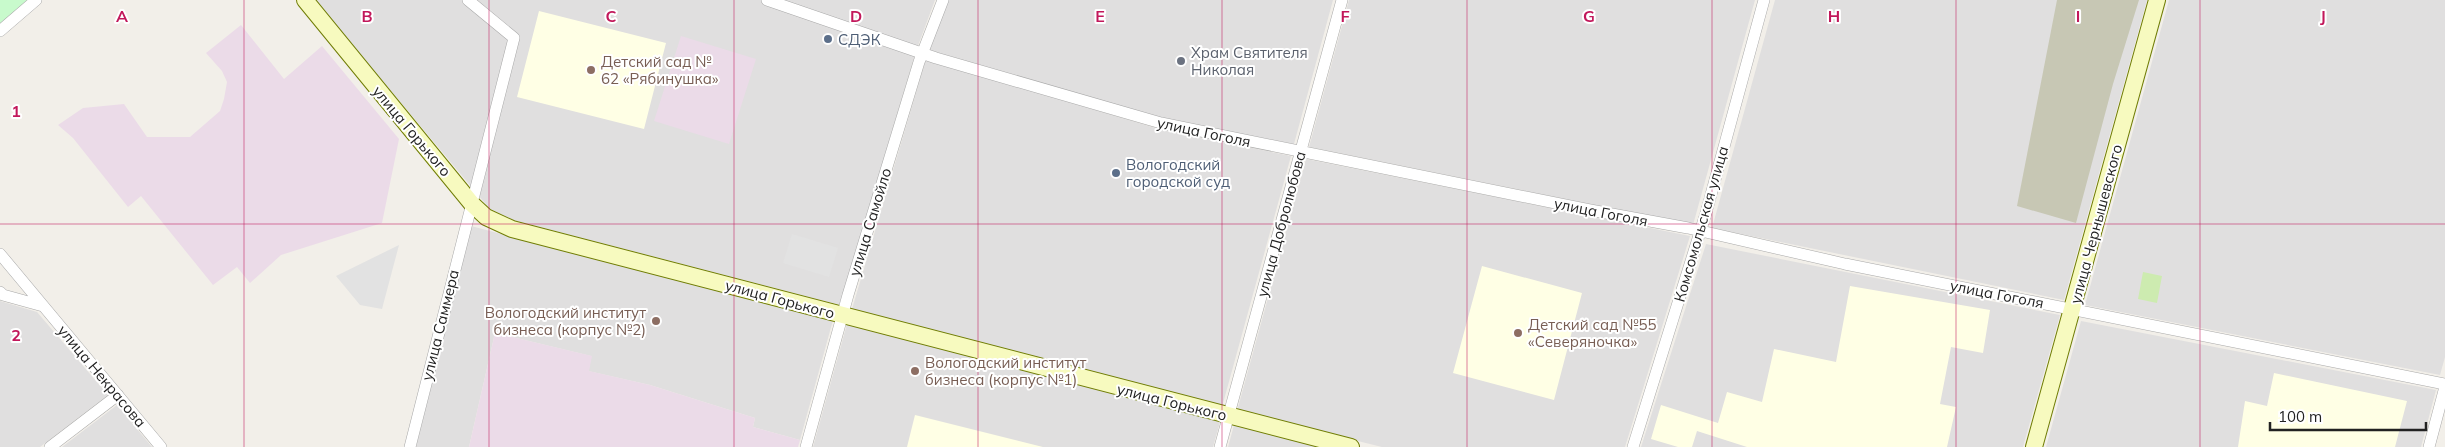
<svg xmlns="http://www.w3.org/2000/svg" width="2445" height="447" font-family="Mulish,sans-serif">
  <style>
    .residential { fill: #e0dfdf }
    .industrial { fill: #ebdbe8 }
    .education { fill: #ffffe5 }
    .construction { fill: #c7c7b4 }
    .grass { fill: #cdebb0 }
    .park { fill: #c8facc }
    .parking { fill: #e2e2e2 }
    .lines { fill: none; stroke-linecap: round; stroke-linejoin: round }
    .street-casing { stroke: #a9a9a9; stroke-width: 12 }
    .secondary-casing { stroke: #707d05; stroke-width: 18 }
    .street { stroke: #fff; stroke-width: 11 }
    .secondary { stroke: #f7fabf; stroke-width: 16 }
    .grid { fill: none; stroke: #c2185b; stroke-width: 1; stroke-opacity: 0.55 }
    .service-dot { fill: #5c6f8a; stroke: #fff; stroke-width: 2 }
    .worship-dot { fill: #6b7280; stroke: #fff; stroke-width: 2 }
    .education-dot { fill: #8d6e63; stroke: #fff; stroke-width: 2 }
    .labels { text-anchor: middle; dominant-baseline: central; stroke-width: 4; stroke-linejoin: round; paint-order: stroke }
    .service-label { font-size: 15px; fill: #4e5e75; stroke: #fff; text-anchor: start }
    .worship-label { font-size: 15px; fill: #5b616d; stroke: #fff; text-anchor: start }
    .education-label { font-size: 15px; fill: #785e54; stroke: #fff; text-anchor: start }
    .street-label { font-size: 15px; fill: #222; stroke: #fff }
    .grid-label { font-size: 16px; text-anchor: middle; font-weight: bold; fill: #c2185b; stroke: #fff; stroke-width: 4; stroke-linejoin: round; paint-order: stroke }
  </style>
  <rect width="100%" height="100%" fill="#f2efe9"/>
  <path class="residential" d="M315,0H935L916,51L840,305L513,220L489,208Z
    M948,0H1333L1294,144L1162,118L929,50Z
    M1349,0H1755L1693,225L1309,147Z
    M1775,0H2147L2064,300L1712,228Z
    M2169,0H2445V357L2440,375L2085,305Z
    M926,59L1159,129L1291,156L1222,407L852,309Z
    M1306,159L1690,236L1625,447H1382L1237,411Z
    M471,226L833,320L800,440L753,427L755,418L650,385L588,371L591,356L495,333L469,447H416Z
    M1706,244L2060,315L2023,447H1641Z
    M0,301L37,312L108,395L40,447H0Z
    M2081,321L2436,390L2421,447H2046Z
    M847,324L1220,422L1213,447H813Z
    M117,405L152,447H62Z
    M1234,425L1320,447H1228Z"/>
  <path class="industrial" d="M241,25L284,79L322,46L399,139L382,223L281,255L250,283L237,267L213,285L141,196L128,207L73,138L58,125L83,108L124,104L147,137H190L220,111L224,99L227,82L222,71L206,53Z
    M681,36L756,59L729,144L654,121Z
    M495,333L592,356L589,371L650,385L755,418L753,427L800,440L798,447H469Z"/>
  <path class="education" d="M539,11L666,43L644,129L517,97Z
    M1482,266L1582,293L1554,400L1453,373Z
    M1850,286L1990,310L1983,353L1951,347L1940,404L1956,407L1947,447H1747L1697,431L1692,447H1678L1651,439L1661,405L1718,423L1727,392L1762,402L1774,349L1836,362Z
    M2274,373L2407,401L2395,447H2238L2245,401L2267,406Z
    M915,415L1043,447H907Z"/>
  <path class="construction" d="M2057,0H2139L2113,84L2076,223L2017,206Z"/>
  <path class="grass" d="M2143,272L2162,276L2157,303L2138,299Z"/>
  <path class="park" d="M0,0H28L0,24Z"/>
  <path class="parking" d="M792,234L838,248L829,277L783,263Z
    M399,245L382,309L360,305L336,276Z"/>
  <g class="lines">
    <g class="street-casing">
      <path id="street" d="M767,0L936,58L1161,123L1590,210L1688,228L1845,264L2445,384
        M0,31L36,0
        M0,254L161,447
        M0,292L3,295L43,306
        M50,447L118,395
        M410,447L514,38L468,0
        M806,447L848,295L919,62L943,0
        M1220,447L1342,0
        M1633,447L1706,213L1764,0
        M2429,447L2445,387"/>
    </g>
    <g class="secondary-casing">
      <path id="secondary" d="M305,0L472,204L486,217L512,229L1351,447
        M2034,447L2157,0"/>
    </g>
    <use href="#street" class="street"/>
    <use href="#secondary" class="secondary"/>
  </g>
  <path class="grid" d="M244,0V447M489,0V447M734,0V447M978,0V447M1222,0V447M1467,0V447M1712,0V447M1956,0V447M2200,0V447M0,224H2445"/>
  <g class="service-dot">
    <circle cx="828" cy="39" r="5"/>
    <circle cx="1116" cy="173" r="5"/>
  </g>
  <circle class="worship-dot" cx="1181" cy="61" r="5"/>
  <g class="education-dot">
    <circle cx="591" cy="70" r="5"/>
    <circle cx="656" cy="321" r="5"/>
    <circle cx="1518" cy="333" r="5"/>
    <circle cx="915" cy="371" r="5"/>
  </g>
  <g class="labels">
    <g class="service-label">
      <text x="838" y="39">СДЭК</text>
      <text x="1126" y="164">Вологодский<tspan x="1126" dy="17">городской суд</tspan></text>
    </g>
    <g class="worship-label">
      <text x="1191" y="52">Храм Святителя<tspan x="1191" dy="17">Николая</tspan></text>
    </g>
    <g class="education-label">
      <text x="601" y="61">Детский сад №<tspan x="601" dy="17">62 «Рябинушка»</tspan></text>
      <text x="646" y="312" text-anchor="end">Вологодский институт<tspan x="646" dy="17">бизнеса (корпус №2)</tspan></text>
      <text x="1528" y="324">Детский сад №55<tspan x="1528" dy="17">«Северяночка»</tspan></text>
      <text x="925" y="362">Вологодский институт<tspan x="925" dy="17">бизнеса (корпус №1)</tspan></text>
    </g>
    <g class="street-label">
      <text transform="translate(412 131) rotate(50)">улица Горького</text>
      <text transform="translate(1204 132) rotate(12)">улица Гоголя</text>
      <text transform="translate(1601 212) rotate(11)">улица Гоголя</text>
      <text transform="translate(870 222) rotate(-73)">улица Самойло</text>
      <text transform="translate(1281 224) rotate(-75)">улица Добролюбова</text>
      <text transform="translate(1701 224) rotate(-74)">Комсомольская улица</text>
      <text transform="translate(2096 224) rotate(-75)">улица Чернышевского</text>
      <text transform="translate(1997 294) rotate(11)">улица Гоголя</text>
      <text transform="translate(780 299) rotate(15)">улица Горького</text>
      <text transform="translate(440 325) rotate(-76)">улица Саммера</text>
      <text transform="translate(102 376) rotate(50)">улица Некрасова</text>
      <text transform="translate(1172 402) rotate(14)">улица Горького</text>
    </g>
  </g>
  <g class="grid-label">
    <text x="122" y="22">A</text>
    <text x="367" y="22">B</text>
    <text x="611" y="22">C</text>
    <text x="856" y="22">D</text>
    <text x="1100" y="22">E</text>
    <text x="1345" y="22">F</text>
    <text x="1589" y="22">G</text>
    <text x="1834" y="22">H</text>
    <text x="2078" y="22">I</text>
    <text x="2323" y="22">J</text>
    <text x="16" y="117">1</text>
    <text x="16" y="341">2</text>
  </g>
  <path d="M2270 422v8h156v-8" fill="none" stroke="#222222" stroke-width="2.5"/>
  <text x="2278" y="422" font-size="15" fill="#222222" stroke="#ffffff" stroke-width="4" paint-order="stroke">100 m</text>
</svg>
